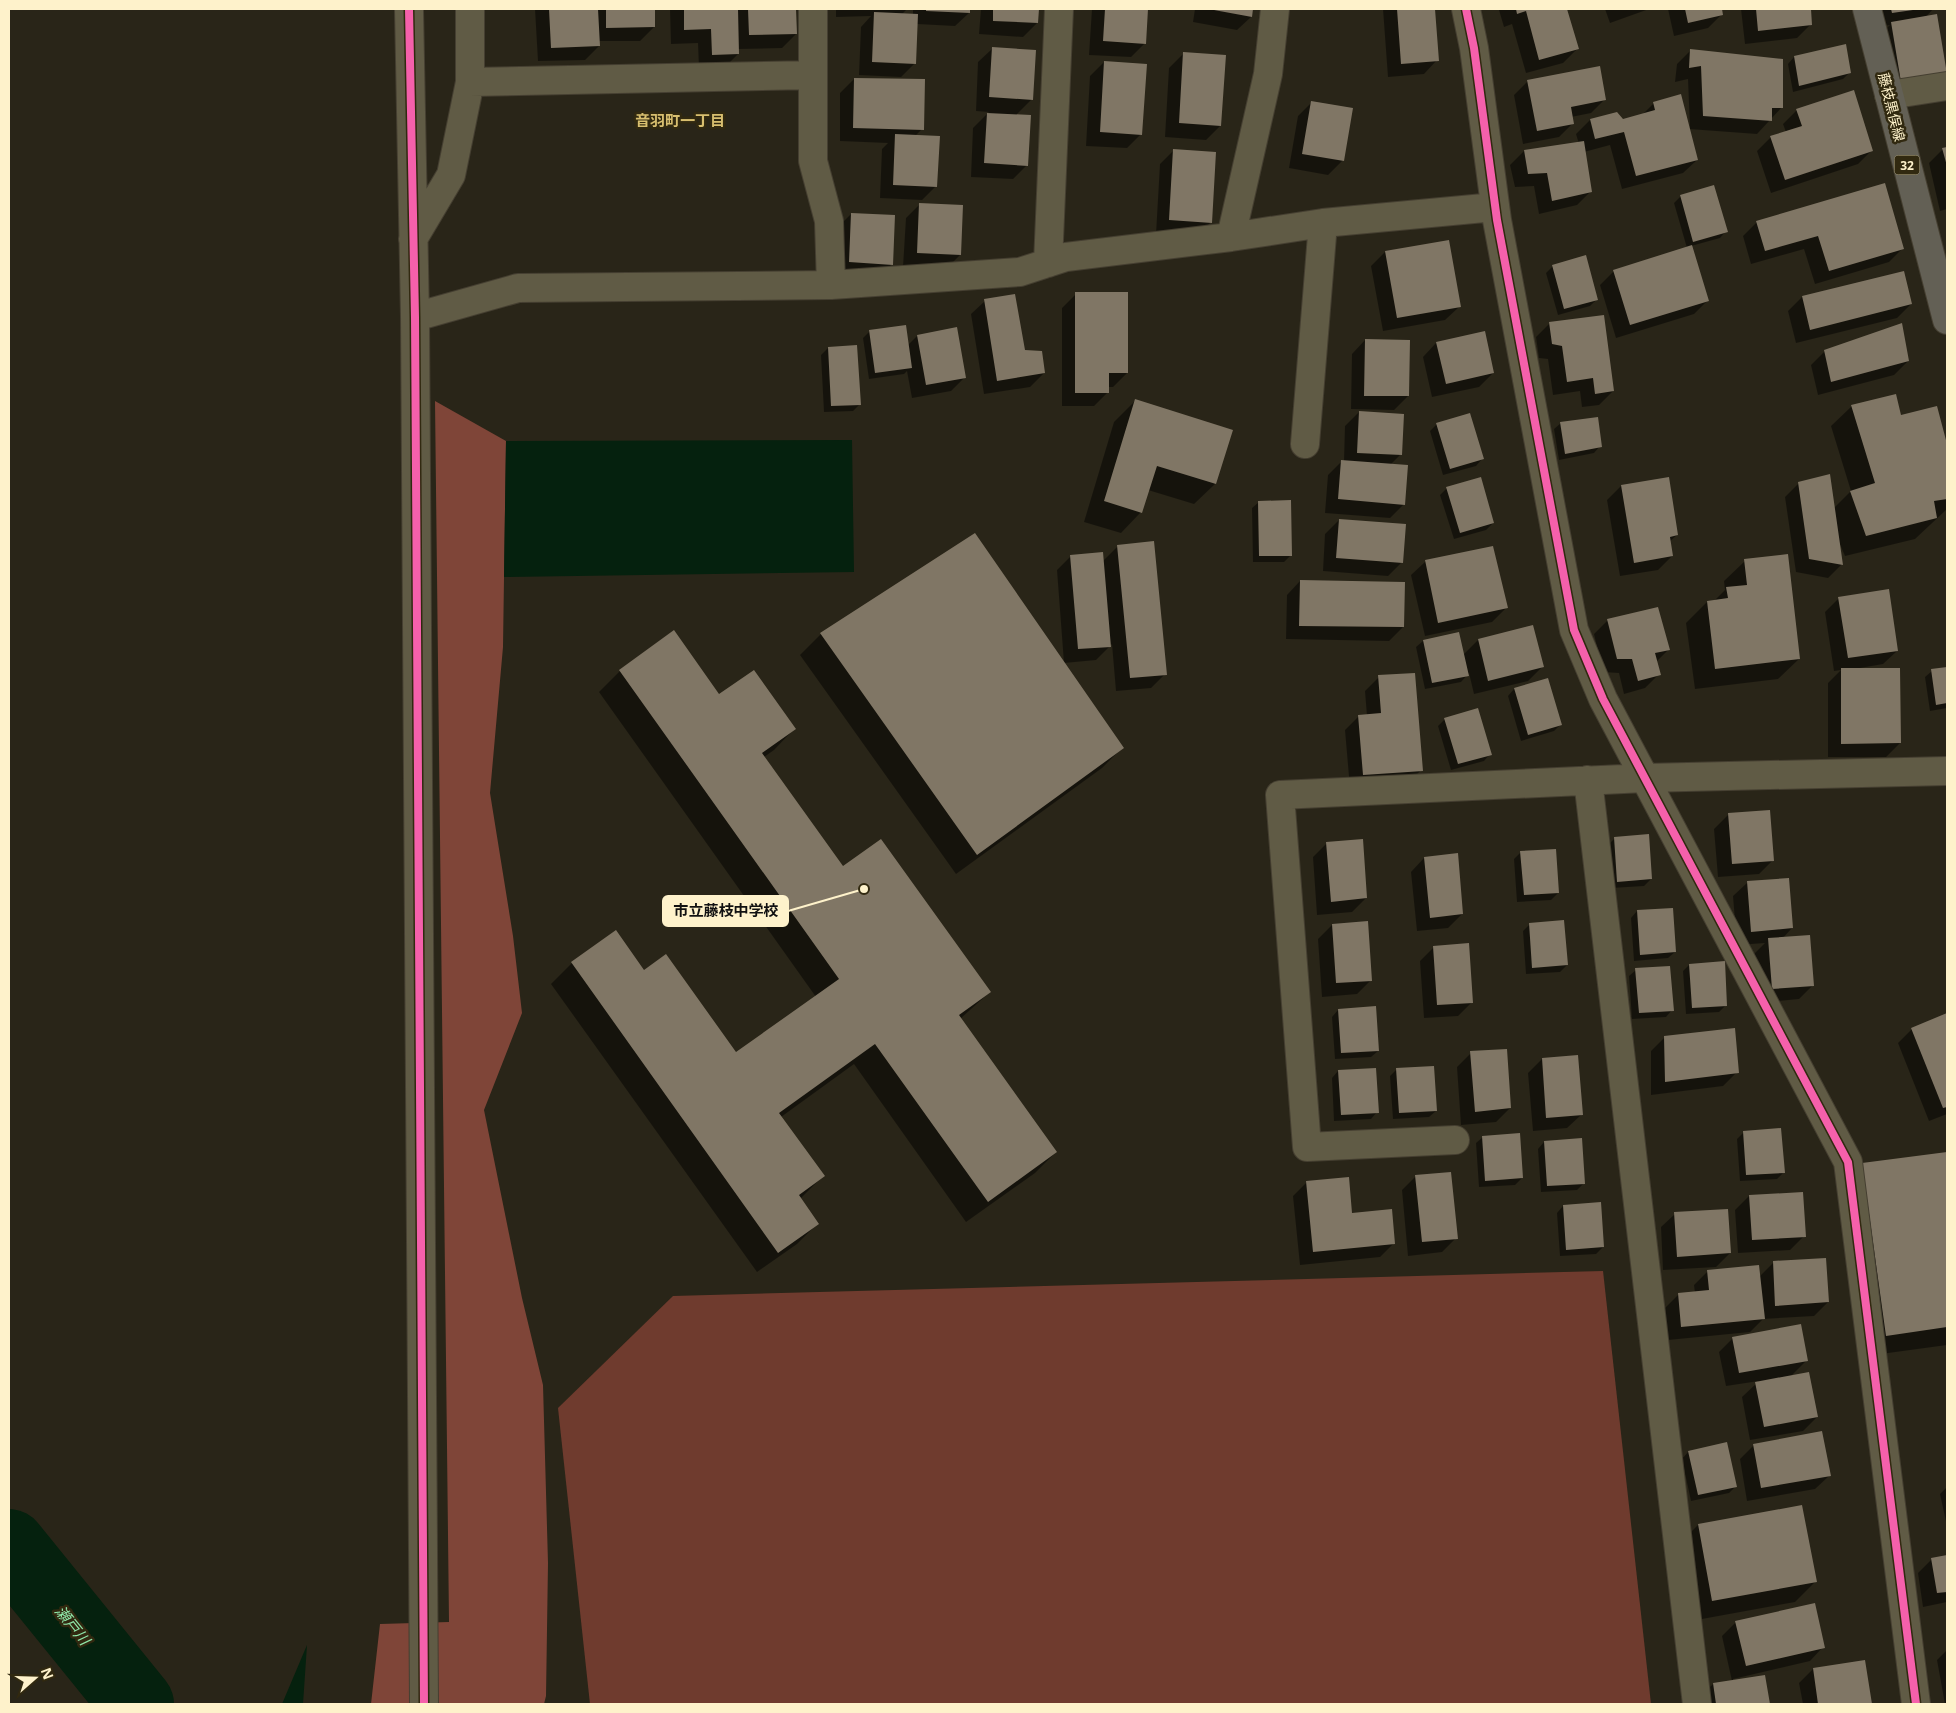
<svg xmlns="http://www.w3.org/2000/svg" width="1956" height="1713" font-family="'Open Sans','Noto Sans JP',sans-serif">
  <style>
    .green { fill: #6f3b2e }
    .forest { fill: #7f4538 }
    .water { fill: #05210e }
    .shadow { fill: #0007 }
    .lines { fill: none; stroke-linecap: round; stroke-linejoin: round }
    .river { stroke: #05210e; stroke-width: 74 }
    .building { fill: #807665 }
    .minor-casing { stroke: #453f31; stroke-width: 30 }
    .primary-casing { stroke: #453f31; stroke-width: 30 }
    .minor { stroke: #605b45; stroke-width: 28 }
    .primary { stroke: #636055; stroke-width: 28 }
    .cycleway-casing { stroke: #312910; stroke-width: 11 }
    .cycleway { stroke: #f560ab; stroke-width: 8 }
    .labels { text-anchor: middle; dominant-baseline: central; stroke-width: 5; stroke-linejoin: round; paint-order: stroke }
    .shield { fill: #312910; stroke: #c0b693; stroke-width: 1 }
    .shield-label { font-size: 12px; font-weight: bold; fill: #fef2cb }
    .street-label { font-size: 14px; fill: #fef2cb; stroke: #312910 }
    .neighbourhood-label { font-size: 15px; font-weight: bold; fill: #d8bf6f; stroke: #312910 }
    .water-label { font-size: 15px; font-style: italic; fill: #8fe8aa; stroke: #312910 }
    .leader { fill: none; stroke: #fef2cb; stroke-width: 2 }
    .callout-dot { fill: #fef2cb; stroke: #312910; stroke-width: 2 }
    .callout { fill: #fef2cb; stroke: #fef2cb; stroke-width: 2 }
    .callout-label { font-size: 15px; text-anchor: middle; font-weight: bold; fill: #111 }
  </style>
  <rect width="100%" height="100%" fill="#292518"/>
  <path class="green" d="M1603,1271L1651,1704H590L558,1408L673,1296Z"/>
  <path class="forest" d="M435,401L506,441L503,647L490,793L513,936L522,1013L484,1110L522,1298L543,1385L548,1563L546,1696L544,1704H371L380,1624L449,1622Z"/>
  <path class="water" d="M852,440L854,572L504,577L506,441Z
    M307,1645L303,1704H282Z"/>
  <path class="shadow" d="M535,9H654V27L640,41H599V46L585,60L538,61Z
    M670,9H795L796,34L782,48L738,49V54L724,68H699L698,43L671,44Z
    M836,9H907L902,14L913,15V9H969V13L955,26L917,24L915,63L901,77L859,75L861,27L871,16L836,17Z
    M981,9H1038L1037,23L1023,37L979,34Z
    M1092,9H1147L1145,43L1131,57L1089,55Z
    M1195,9H1251V17L1237,30L1193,22Z
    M1383,9H1434L1437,60L1424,74L1388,77Z
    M1500,9H1566L1577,49L1563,63L1526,73L1512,24L1504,27L1499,10Z
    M1605,9H1649L1610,23Z
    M1668,9H1721L1722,14L1708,28L1674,36Z
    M1741,9H1809L1811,24L1797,38L1745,44Z
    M1875,9H1933L1925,18L1932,88L1888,96L1877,37L1890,25L1878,27Z
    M992,49L1032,99L1016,115L1027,165L1013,179L971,177L973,128L989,112L976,111L978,62Z
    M1691,50L1782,107L1757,134L1689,129L1697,160L1683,173L1622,189L1610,145L1584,152L1591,191L1577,205L1539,214L1534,186L1515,187L1510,165L1524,151L1579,144L1576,134L1590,120L1617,113L1622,120L1642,115L1654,103L1690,128L1688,79L1675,82L1677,64Z
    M1183,54L1220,126L1206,140L1165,137L1169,68Z
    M1794,57L1850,72L1843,79L1793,92L1788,64Z
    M1104,62L1141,134L1127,148L1086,146L1090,76Z
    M854,79L922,129L915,136L936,186L922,200L880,198L882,149L888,143L840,141V93Z
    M1528,81L1605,99L1591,113L1571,117L1573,123L1559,137L1523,144L1514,95Z
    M1312,102L1351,109L1342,161L1328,175L1289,168L1298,116Z
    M1797,110L1872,150L1858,164L1771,193L1757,151L1771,137L1786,132L1783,124Z
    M1947,148V209L1940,211L1929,163L1943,149Z
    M1174,150L1211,222L1197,236L1156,234L1160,164Z
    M1681,196L1726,231L1720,238L1691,246L1708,300L1694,314L1616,338L1600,285L1614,271L1687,248L1674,203Z
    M920,204L960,255L946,269L903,267L906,218Z
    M851,214L892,264L878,278L835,276L837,228Z
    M1757,222L1903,248L1889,262L1815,284L1804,249L1751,264L1743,236Z
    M1385,252L1459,307L1445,320L1383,331L1371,266Z
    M1553,266L1597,299L1590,306L1558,315L1546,273Z
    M1076,294L1127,373L1113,387H1108V392L1094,406H1062V308Z
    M1802,297L1911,304L1897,318L1796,343L1788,311Z
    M985,301L1024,351L1044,373L1030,387L984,394L971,314Z
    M1550,323L1613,391L1599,405L1582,407L1580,391L1553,395L1548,359L1539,358L1536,337Z
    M870,331L908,345L917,336L965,377L951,391L912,398L907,371L904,374L869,379L863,338Z
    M1365,340L1408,396L1394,410L1351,409L1352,354Z
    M1436,343L1493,373L1479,387L1432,397L1423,357Z
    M828,348L860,404L853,411L824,412L821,355Z
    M1825,351L1908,361L1894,375L1818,395L1811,365Z
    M1135,401L1215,484L1194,504L1148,490L1141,512L1121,533L1084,522L1114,422Z
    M1852,406L1900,417L1936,408L1947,448V509L1915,539L1845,556L1839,542L1842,564L1828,578L1796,572L1785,497L1799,483L1834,508L1851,491L1831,426Z
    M1359,412L1400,455L1390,465L1404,504L1390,518L1325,513L1328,475L1342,461H1344L1345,426Z
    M1561,423L1600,446L1594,453L1559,460L1554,429Z
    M1437,424L1482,459L1476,466L1443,475L1430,431Z
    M1668,478L1677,535L1669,542L1672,556L1658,570L1620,576L1607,500L1621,486Z
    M1447,488L1493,523L1486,530L1454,539L1440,495Z
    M1259,502L1291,555L1284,562H1253L1252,508Z
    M1339,520L1401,563L1388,576L1323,571L1325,534Z
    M1118,546L1165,674L1151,688L1116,691L1112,644L1096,660L1064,663L1057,570L1071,556L1103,561Z
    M1493,547L1506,608L1492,622L1425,636L1411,575L1425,562Z
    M1745,561L1799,659L1778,679L1695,689L1686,623L1707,602L1714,601L1725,590L1724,581Z
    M1300,581L1403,627L1389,641L1286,639L1287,595Z
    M1839,598L1897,651L1883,664L1860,668L1900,743L1886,757H1828V683L1841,670L1834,671L1825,612Z
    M1607,621L1668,650L1656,662L1659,674L1645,688L1624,694L1619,673L1603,672L1594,634Z
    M821,634L1122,748L1102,768L956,874L800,655Z
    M1478,640L1542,667L1528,681L1474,694L1469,673L1461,682L1425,689L1416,647L1423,641L1463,655Z
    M1947,668V708L1930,711L1925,677L1932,671Z
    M620,671L719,696L794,729L774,750L764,757L843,868L990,992L960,1019L1056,1152L1035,1173L966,1222L854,1064L781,1117L823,1176L800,1199L817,1224L797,1244L757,1272L551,984L572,963L644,971L735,1054L816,997L599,692Z
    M1379,677L1421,770L1408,784L1350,788L1345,730L1358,717L1367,716L1365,691Z
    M1547,680L1560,725L1554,731L1521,741L1508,696L1514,689Z
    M1445,719L1490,754L1484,761L1451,770L1438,726Z
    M1728,815L1773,860L1759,874L1718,877L1714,829Z
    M1615,838L1651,879L1644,886L1611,888L1608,845Z
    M1327,843L1366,898L1352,912L1317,915L1313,857Z
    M1521,852L1558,893L1551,900L1517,902L1514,859Z
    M1424,858L1462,914L1448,928L1417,931L1411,872Z
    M1747,883L1792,928L1782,939L1813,985L1799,999L1758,1003L1754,954L1765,943L1737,945L1733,896Z
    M1637,911L1675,952L1668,958L1634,961L1631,918Z
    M1332,925L1371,980L1357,994L1322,997L1318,939Z
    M1529,925L1567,965L1560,972L1526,974L1523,931Z
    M1434,947L1472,1002L1458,1016L1424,1018L1420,961Z
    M1689,965L1726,1005L1719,1012L1686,1014L1683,971Z
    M1636,970L1672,1010L1666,1017L1632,1019L1629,976Z
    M1338,1010L1378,1051L1371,1057L1335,1059L1332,1017Z
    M1947,1014V1114L1929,1121L1898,1043L1912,1029Z
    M1665,1037L1737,1072L1723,1086L1651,1095V1051Z
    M1471,1053L1510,1108L1496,1122L1461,1125L1457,1067Z
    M1542,1059L1581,1115L1567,1128L1533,1131L1528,1073Z
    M1396,1070L1436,1111L1429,1117L1393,1119L1390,1076Z
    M1338,1071L1377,1112L1371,1119L1334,1121L1332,1078Z
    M1744,1132L1783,1173L1777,1179L1740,1181L1737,1139Z
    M1483,1137L1522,1178L1515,1185L1479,1187L1476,1143Z
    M1544,1142L1584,1183L1577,1190L1541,1192L1538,1149Z
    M1947,1153V1345L1866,1356L1842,1185L1863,1165Z
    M1416,1176L1456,1238L1442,1252L1408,1256L1402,1190Z
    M1307,1182L1351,1215L1394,1243L1380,1257L1300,1265L1293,1196Z
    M1749,1196L1804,1236L1790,1250L1738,1253L1735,1210Z
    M1563,1206L1603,1247L1596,1254L1560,1256L1557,1213Z
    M1675,1214L1730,1253L1716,1267L1663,1270L1661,1227Z
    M1773,1263L1828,1302L1814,1316L1763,1319L1750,1332L1668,1340L1664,1309L1678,1295L1695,1293L1694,1285L1708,1271L1759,1277Z
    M1733,1338L1806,1361L1790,1377L1817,1417L1803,1431L1750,1440L1742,1397L1759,1381L1726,1386L1719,1352Z
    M1726,1444L1735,1487L1729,1493L1691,1501L1682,1459L1688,1452Z
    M1754,1445L1829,1476L1815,1489L1747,1501L1740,1459Z
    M1947,1487V1526L1940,1494Z
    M1801,1507L1815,1582L1795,1602L1691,1621L1677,1546L1698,1525Z
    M1947,1556V1602L1923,1607L1918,1573L1932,1559Z
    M1736,1622L1823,1647L1810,1661L1733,1679V1681L1764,1676L1769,1704H1701L1700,1698L1713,1684L1732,1681L1722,1636Z
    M1947,1650V1704H1945L1937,1660Z
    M1864,1662L1871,1704H1803L1799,1683L1813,1669Z"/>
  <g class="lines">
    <path class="river" d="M9,1546L137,1704"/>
  </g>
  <path class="building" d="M549,9H598L600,46L551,48Z
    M606,9H655V27L606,28Z
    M684,9H738L739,54L712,55L711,29L684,30Z
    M748,9H796L797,34L749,35Z
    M926,9H970V13L926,11Z
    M993,9H1039L1038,23L993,21Z
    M1105,9H1148L1146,44L1103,41Z
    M1214,9H1253L1252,17L1214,10Z
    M1397,9H1435L1439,61L1401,64Z
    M1516,9H1567L1579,49L1539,60L1526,11L1517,14Z
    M1685,9H1722L1723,15L1688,23Z
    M1756,9H1811L1812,25L1758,31Z
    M1891,9H1913V10L1892,13Z
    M874,12L918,14L916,64L872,62Z
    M1937,14L1947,74L1901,82L1891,22Z
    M1846,44L1851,73L1799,86L1794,56Z
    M992,47L1036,50L1033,100L989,97Z
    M1690,49L1783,59V108H1772V121L1703,116L1701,66L1689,68Z
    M1183,52L1226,55L1221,126L1179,123Z
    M1104,61L1147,64L1142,135L1100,132Z
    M1600,66L1606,100L1571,107L1574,124L1537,131L1527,80Z
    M854,78L925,79L924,130L853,128Z
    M1854,90L1873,151L1785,180L1770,136L1802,126L1796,109Z
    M1681,94L1698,160L1636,176L1624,132L1595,139L1590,119L1617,112L1623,119L1655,110L1653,102Z
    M1311,101L1353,108L1344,161L1302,154Z
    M987,113L1031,115L1028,166L984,163Z
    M895,134L940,136L937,187L893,185Z
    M1584,141L1592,192L1552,201L1547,173L1528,174L1524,150Z
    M1947,147V166L1942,148Z
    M1173,149L1216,152L1212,223L1169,220Z
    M1885,183L1904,249L1829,271L1818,236L1765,251L1756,221Z
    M1714,185L1728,232L1693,242L1680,195Z
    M919,203L963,205L961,255L917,253Z
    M851,213L895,215L893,265L849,262Z
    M1449,240L1461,307L1397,318L1385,251Z
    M1692,245L1709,301L1630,325L1613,270Z
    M1586,255L1598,300L1564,309L1552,265Z
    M1904,271L1912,304L1810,330L1802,296Z
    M1075,292H1128V373H1109V393H1075Z
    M1015,294L1025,350L1042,351L1045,373L997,381L984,299Z
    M1604,315L1614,391L1595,394L1593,378L1567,382L1562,346L1552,344L1549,322Z
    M1902,323L1909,361L1831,382L1824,350Z
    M906,325L912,368L875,373L869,330Z
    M957,327L966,378L926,385L917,335Z
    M1485,331L1494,373L1446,384L1436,342Z
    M1365,339L1410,340L1409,396H1364Z
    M857,345L861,405L831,406L828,347Z
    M1896,394L1901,415L1937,406L1947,444V499L1934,501L1937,518L1866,536L1850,491L1875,483L1851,405Z
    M1135,399L1233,430L1216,484L1157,466L1142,513L1104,501Z
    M1359,411L1404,414L1402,455L1357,453Z
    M1470,413L1484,459L1450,469L1436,423Z
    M1598,417L1602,447L1565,454L1560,422Z
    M1341,460L1408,465L1405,505L1338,499Z
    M1830,474L1843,565L1809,559L1798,482Z
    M1481,477L1494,523L1460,533L1446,487Z
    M1669,477L1678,535L1670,537L1673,556L1634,563L1621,485Z
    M1291,500L1292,556H1259L1258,501Z
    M1339,519L1406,524L1403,563L1336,558Z
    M975,533L1124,748L977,855L820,633Z
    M1154,541L1167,675L1130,678L1117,545Z
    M1493,546L1508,608L1438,623L1425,560Z
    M1103,552L1111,647L1078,649L1070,555Z
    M1788,554L1800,659L1715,669L1707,601L1728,598L1726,587L1747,585L1744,559Z
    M1300,580L1405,582L1404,627L1299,626Z
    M1889,589L1898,651L1848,658L1838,597Z
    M1658,607L1670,650L1655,653L1661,675L1638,681L1632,659H1617L1607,619Z
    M1533,625L1544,667L1488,681L1478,639Z
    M674,630L719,694L754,670L796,729L762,753L843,866L881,839L991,992L959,1015L1057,1152L988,1202L875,1044L779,1113L825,1176L799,1195L819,1224L778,1253L571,962L616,930L644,970L666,954L736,1052L839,979L619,670Z
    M1459,632L1469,676L1432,683L1423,640Z
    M1947,667V703L1936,705L1931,669Z
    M1841,668H1900L1901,743L1841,744Z
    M1415,673L1423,771L1363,775L1358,715L1381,713L1378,675Z
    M1548,678L1562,725L1528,735L1514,688Z
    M1478,708L1492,755L1458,764L1444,718Z
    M1770,810L1774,861L1732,864L1728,813Z
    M1649,834L1652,879L1617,882L1614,837Z
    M1363,839L1367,898L1331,902L1326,842Z
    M1556,849L1559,893L1524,895L1520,851Z
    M1458,853L1463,914L1430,918L1424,857Z
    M1789,878L1793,928L1751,932L1747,881Z
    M1673,908L1676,952L1640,955L1637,910Z
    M1564,920L1568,965L1532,968L1529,923Z
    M1368,921L1372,981L1336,983L1332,924Z
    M1810,935L1814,986L1772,989L1768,938Z
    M1469,943L1473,1003L1437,1005L1433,946Z
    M1725,961L1727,1006L1692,1008L1689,964Z
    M1670,966L1674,1011L1639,1013L1635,968Z
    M1376,1006L1379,1051L1341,1053L1338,1009Z
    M1947,1013V1107L1943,1108L1911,1028Z
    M1735,1028L1739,1073L1665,1082L1664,1036Z
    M1507,1049L1511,1108L1475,1112L1470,1051Z
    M1578,1055L1583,1115L1546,1118L1542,1058Z
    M1434,1066L1437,1111L1399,1113L1396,1068Z
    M1376,1068L1379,1113L1341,1115L1338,1070Z
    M1781,1128L1785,1173L1746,1175L1743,1131Z
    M1520,1133L1523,1178L1485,1181L1482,1136Z
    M1582,1138L1585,1184L1547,1186L1544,1141Z
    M1947,1152V1327L1886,1336L1862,1163Z
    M1451,1172L1458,1239L1422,1242L1415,1175Z
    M1349,1177L1352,1213L1392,1209L1395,1244L1313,1252L1306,1181Z
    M1803,1192L1806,1237L1752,1240L1749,1195Z
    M1601,1202L1604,1247L1566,1250L1563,1205Z
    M1728,1209L1731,1253L1677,1257L1674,1212Z
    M1826,1258L1829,1302L1775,1306L1773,1261Z
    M1759,1265L1765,1319L1681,1327L1678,1293L1709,1290L1707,1270Z
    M1801,1324L1808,1361L1739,1373L1732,1337Z
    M1809,1372L1818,1417L1764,1427L1755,1382Z
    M1822,1431L1831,1476L1761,1488L1753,1444Z
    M1727,1442L1737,1487L1698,1495L1688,1451Z
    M1802,1505L1817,1582L1712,1601L1698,1524Z
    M1947,1555V1592L1937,1593L1931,1558Z
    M1815,1603L1825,1648L1746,1666L1735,1621Z
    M1865,1660L1872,1704H1818L1813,1668Z
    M1765,1675L1770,1704H1716L1713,1683Z"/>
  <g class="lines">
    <g class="minor-casing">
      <path id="minor" d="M409,9L415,317L424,1704
        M813,9V161L829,221L831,285
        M1466,9L1474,48L1497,220L1574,630L1603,699L1848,1162L1916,1704
        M470,82L813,75
        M1889,95L1947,86
        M1231,237L1268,74L1275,9
        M413,239L451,175L470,82V9
        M1048,263L1059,9
        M415,317L518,288L831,285L1020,272L1066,257L1231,237L1323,223L1495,207
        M1305,444L1323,223
        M1588,780L1697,1704
        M1455,1140L1307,1147L1280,795L1645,778L1947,771"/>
    </g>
    <g class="primary-casing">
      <path id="primary" d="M1867,9L1947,320"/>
    </g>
    <use href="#minor" class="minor"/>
    <use href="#primary" class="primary"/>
    <g class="cycleway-casing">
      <path id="cycleway" d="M409,9L415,317L424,1704
        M1466,9L1474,48L1497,220L1574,630L1603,699L1848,1162L1916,1704"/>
    </g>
    <use href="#cycleway" class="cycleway"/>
  </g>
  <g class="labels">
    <rect class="shield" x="1894.5" y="155.5" width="25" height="19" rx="4"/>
    <g class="shield-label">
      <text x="1907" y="165">32</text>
    </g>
    <g class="street-label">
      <text transform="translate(1892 107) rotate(76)">藤枝黒俣線</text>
    </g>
    <g class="neighbourhood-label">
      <text x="680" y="120">音羽町一丁目</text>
    </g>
    <g class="water-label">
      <text transform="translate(73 1625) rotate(51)">瀬戸川</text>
    </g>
  </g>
  <path class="leader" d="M864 889L788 911"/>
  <circle class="callout-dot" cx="864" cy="889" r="5"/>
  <rect class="callout" x="663" y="896" width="125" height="30" rx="5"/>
  <g class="callout-label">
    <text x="726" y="916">市立藤枝中学校</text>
  </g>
  <rect width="1956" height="1713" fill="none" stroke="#fef2cb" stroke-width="20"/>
  <g transform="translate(35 1678) rotate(70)" stroke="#312910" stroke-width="4" paint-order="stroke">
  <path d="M0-4L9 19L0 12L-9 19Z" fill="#fef2cb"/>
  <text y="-8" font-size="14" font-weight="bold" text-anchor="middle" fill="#fef2cb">N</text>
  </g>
</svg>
